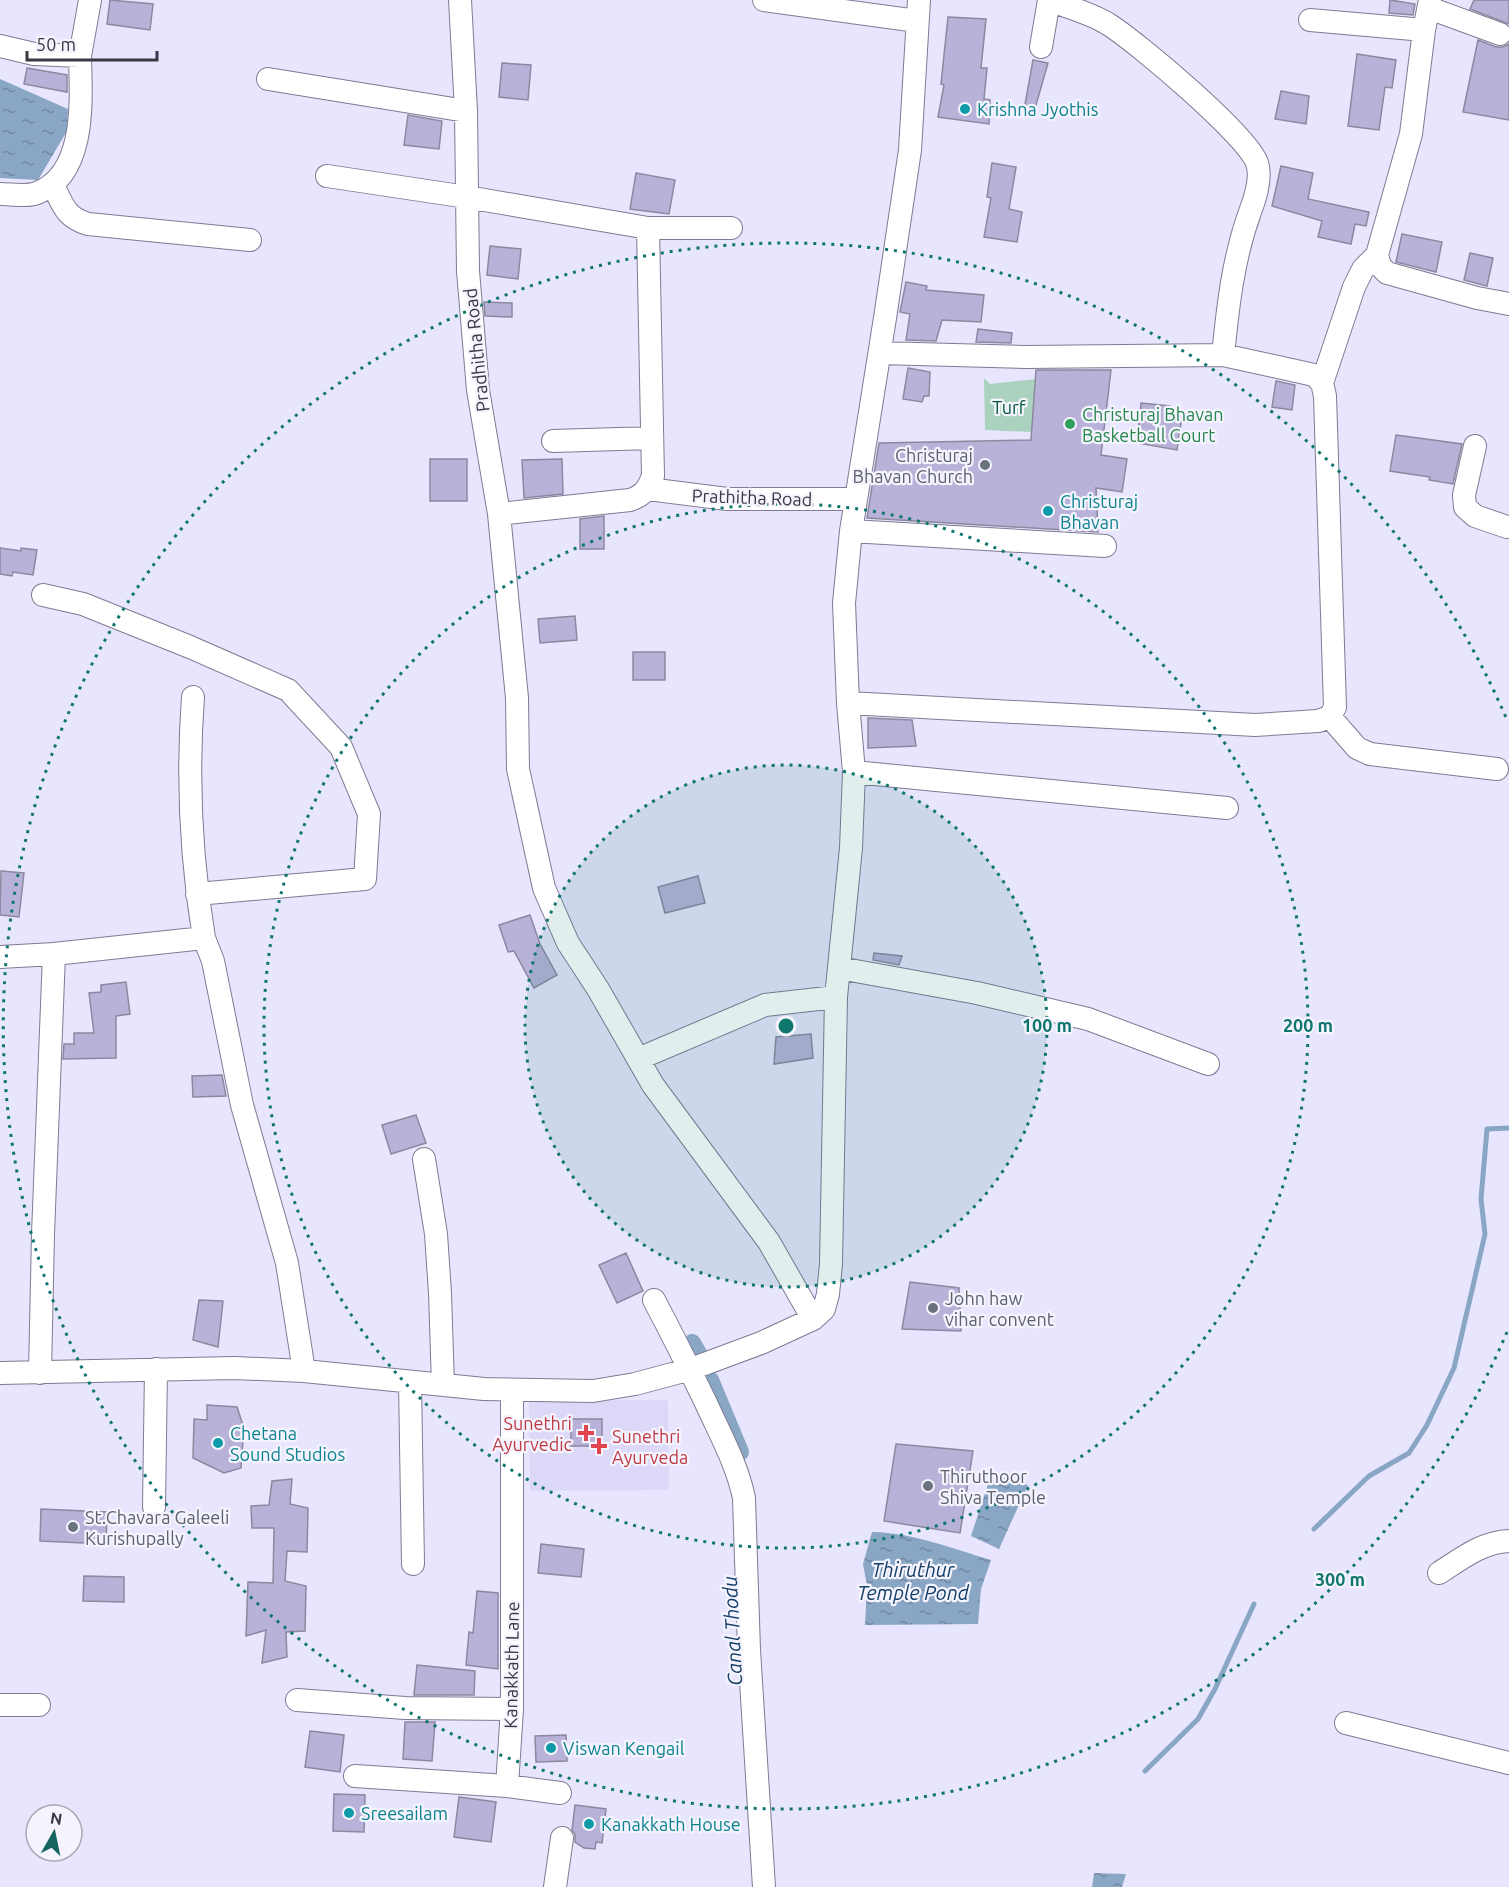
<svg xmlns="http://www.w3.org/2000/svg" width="1509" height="1887" font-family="Ubuntu,sans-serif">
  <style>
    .built { fill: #dcd8f7 }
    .green { fill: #aad2be }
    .water { fill: url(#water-ripples) }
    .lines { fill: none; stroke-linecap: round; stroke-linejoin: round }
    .stream { stroke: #89a6c5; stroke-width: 5 }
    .canal { stroke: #89a6c5; stroke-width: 18 }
    .building { fill: #b8b2d9; stroke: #8b889f; stroke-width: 1.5 }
    .minor-casing { stroke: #7e7b92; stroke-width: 24 }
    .minor { stroke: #fff; stroke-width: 22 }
    .ring { fill: none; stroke: #0f766e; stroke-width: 3; stroke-dasharray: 3 6 }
    .culture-dot { fill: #0f9aa8; stroke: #f5f4fe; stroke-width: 2 }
    .leisure-dot { fill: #2e9e5b; stroke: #f5f4fe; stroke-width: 2 }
    .worship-dot { fill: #6b7280; stroke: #f5f4fe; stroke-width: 2 }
    .health-dot { fill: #e0444e; stroke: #f5f4fe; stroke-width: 2 }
    .labels { text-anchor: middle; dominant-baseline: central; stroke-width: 4.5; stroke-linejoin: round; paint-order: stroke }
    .culture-label { font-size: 18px; fill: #0d838f; stroke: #f5f4fe; text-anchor: start }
    .street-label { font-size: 18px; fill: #3a3842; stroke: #f5f4fe }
    .park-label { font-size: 18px; fill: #01573c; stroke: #f5f4fe }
    .leisure-label { font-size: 18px; fill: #27864d; stroke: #f5f4fe; text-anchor: start }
    .worship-label { font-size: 18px; fill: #5b616d; stroke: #f5f4fe; text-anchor: start }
    .health-label { font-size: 18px; fill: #be3a42; stroke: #f5f4fe; text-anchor: end }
    .water-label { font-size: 20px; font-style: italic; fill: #123e67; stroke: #f5f4fe }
    .centre { fill: #0f766e; stroke: #f5f4fe; stroke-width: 3 }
    .ring-label { font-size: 18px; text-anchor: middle; font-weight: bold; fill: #0f766e; stroke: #f5f4fe; stroke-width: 4.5; stroke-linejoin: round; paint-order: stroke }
  </style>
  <defs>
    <pattern id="water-ripples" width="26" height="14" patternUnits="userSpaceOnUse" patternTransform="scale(1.5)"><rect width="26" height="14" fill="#89a6c5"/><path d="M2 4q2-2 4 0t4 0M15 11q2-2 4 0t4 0" fill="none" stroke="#7188a2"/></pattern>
  </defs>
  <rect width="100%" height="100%" fill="#e8e5fe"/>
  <path class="built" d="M668,1400L669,1490L530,1491L529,1401Z"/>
  <path class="green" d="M984,378L990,384L1036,379L1032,432L985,430Z"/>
  <path class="water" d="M0,79L68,109L67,131L38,180L0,178Z
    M991,1475L1028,1485L999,1549L971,1536Z
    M872,1532C914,1533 951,1548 991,1560L981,1589L978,1624L865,1625L867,1585L863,1564Z
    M1094,1873L1126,1874L1122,1887H1092Z"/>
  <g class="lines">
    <path class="stream" d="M1314,1529L1369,1476L1409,1453L1427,1425L1454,1368L1485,1234L1481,1199L1487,1129L1509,1128
      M1145,1771L1198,1719L1215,1689L1254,1604"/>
    <path class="canal" d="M692,1343L699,1355
      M710,1380L740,1452"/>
  </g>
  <path class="building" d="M110,0L153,4L150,30L107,24Z
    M1390,0L1415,4L1413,15L1389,13Z
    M1474,0H1509V24L1470,9Z
    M948,17L986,19L981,68H987L984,99L990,100L989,124L938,117L944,85L941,84Z
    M1478,40L1496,47H1503L1509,44V120L1463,112Z
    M1357,54L1396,60L1392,88L1385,87L1379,130L1348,126Z
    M1033,60L1048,63L1034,112L1024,110Z
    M502,63L531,65L528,100L499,97Z
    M27,68L67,75V92L24,84Z
    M1281,91L1309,96L1306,124L1275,119Z
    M408,115L442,121L439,149L404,145Z
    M992,163L1016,167L1009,209L1022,212L1017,242L984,237L991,198L987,197Z
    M1281,166L1313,173L1308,199L1369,212L1366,226L1355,224L1351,244L1318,237L1322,221L1272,206Z
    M636,173L675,180L669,214L630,209Z
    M1402,234L1442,242L1436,272L1396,262Z
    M490,246L521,249L518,279L487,275Z
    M1470,253L1493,258L1487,286L1464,280Z
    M906,282L927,286L926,290L984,295L981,322L942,320L936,341L906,340L910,314L900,312Z
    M484,302L512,303V317L485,316Z
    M978,329L1012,333L1011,343L976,342Z
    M908,368L930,372L929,396H924L922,402L903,399Z
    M1036,370H1111L1101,455L1127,459L1122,492L1096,488L1098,532L867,518L879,443L1031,440Z
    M1276,381L1295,385L1292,410L1272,407Z
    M1141,403L1170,406L1169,415L1182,416L1177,450L1137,443Z
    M1396,435L1462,444L1453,484L1429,480L1430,477L1390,471Z
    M430,459H467V501H430Z
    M562,459L563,494L524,498L522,460Z
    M604,516V549H580V519Z
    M0,548L21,551V548L37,550L33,575L13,572L12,576L0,574Z
    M575,616L577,640L540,643L538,619Z
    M633,652H665V680H633Z
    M868,718L912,720L916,746L868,748Z
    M1,871L24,873L19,917L0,915Z
    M698,876L705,903L665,913L658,887Z
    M530,915L540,944L557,975L534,988L514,951L508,952L499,925Z
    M874,953L902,956L899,965L873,960Z
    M126,982L130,1014L116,1016V1058L63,1059L64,1044H74V1033H94L89,993L101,992V985Z
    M811,1034L813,1058L774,1064L776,1037Z
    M222,1075L226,1096L193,1097L192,1076Z
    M416,1115L426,1143L391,1154L382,1125Z
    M626,1253L643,1291L617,1303L599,1265Z
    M910,1282L959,1288L961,1331L902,1329Z
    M199,1300L223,1301L218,1347L193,1340Z
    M207,1405L237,1407L244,1428L241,1468L224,1473L193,1458L194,1419L207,1420Z
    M571,1419H602V1446H571Z
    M896,1444L973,1451L960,1533L884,1521Z
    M292,1479L290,1504L308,1508L307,1552L287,1551L285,1581L306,1586L305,1631L286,1632L287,1657L262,1663L266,1630L246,1636L248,1582L273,1583L274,1528H252L251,1506L269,1505L272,1481Z
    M41,1509L107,1512L106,1544L40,1541Z
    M541,1544L584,1549L581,1577L538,1573Z
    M84,1576L124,1577V1602L83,1601Z
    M477,1591L498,1593V1669L466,1665L469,1632L473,1633Z
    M417,1665L475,1671L474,1695H414Z
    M405,1722H435L432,1761L403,1759Z
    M310,1731L344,1735L340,1772L305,1767Z
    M566,1735L567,1761L536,1762L535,1736Z
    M334,1794L365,1795L364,1832L333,1831Z
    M459,1797L496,1802L491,1842L454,1837Z
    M575,1805L606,1809L602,1843L596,1842L595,1849L584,1848L575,1842V1834L572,1830Z"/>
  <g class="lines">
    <g class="minor-casing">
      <path id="minor" d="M460,0L466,111L468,271L478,390L499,514L517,698L518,769L544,888L568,943L598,989L653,1085L769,1242L813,1319
        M764,0L917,21
        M1430,0L1424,30L1411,134L1377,255L1380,266L1387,273L1477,298L1509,304
        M1429,8L1500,34
        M1310,20L1424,30
        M0,46L34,54L80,56L90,0
        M268,79L466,111
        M327,176L467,197L648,228H731
        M53,185C63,205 65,217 88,224L250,240
        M0,194C11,194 27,197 37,193C87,174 81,99 80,56
        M880,353L1026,357L1223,355C1228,306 1233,259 1250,212C1255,199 1262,177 1257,163C1247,135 1137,42 1108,24C1093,14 1067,7 1049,0L1041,47
        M1322,383L1354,287L1363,269L1377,255
        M553,441L652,438
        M1475,446L1464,495L1465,507L1475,516L1507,527
        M648,489L727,499H856
        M499,514L630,500C644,495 648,489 653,476L648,228
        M851,531L1105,546
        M43,595L83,604L190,647L288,690L341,747L369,814L365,879L197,894
        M193,697C187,777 191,859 204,938
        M848,703L1255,725L1318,721L1330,717L1335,707L1325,396L1322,383L1314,375L1223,355
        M1330,717L1357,748L1370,754L1497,769
        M854,772L1227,808
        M0,957L54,954
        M839,968L977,993L1088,1019L1208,1064
        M638,1059L765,1005L836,997
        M424,1159L436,1234L440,1293L443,1385
        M654,1300C672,1334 689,1368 706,1403C720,1434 737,1464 744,1498L749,1650L764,1887
        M0,1373L235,1368L304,1371L484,1389L593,1391L635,1384L691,1369L761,1343L813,1319L824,1309L828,1294L831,1264L836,997L851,848L854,772L848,703L844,603L851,531L885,318L910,150L919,0
        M40,1373L43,1234L54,954L204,938L213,961L242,1105L287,1263L304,1371
        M410,1382L413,1564
        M154,1507L156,1369
        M1439,1573C1461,1559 1482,1542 1509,1541
        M297,1700L405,1708L512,1709
        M0,1705H39
        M1346,1723L1509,1763
        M355,1776L507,1786L560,1793
        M507,1786L512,1709V1391
        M555,1887L562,1838"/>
    </g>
    <use href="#minor" class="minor"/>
  </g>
  <circle cx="786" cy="1026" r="261" fill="#0f766e" fill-opacity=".12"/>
  <g class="ring">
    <circle cx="786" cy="1026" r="261"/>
    <circle cx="786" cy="1026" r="522"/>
    <path d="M1507 1332A783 783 0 1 1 1507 720"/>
  </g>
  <g class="culture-dot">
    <circle cx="965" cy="109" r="6"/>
    <circle cx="1048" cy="511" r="6"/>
    <circle cx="218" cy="1443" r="6"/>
    <circle cx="551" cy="1748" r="6"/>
    <circle cx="349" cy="1813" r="6"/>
    <circle cx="589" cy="1824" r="6"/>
  </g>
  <circle class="leisure-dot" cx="1070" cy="424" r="6"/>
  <g class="worship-dot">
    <circle cx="985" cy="465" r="6"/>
    <circle cx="933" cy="1308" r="6"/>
    <circle cx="928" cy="1486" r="6"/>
    <circle cx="73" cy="1527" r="6"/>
  </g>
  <g class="health-dot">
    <path d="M583 1424h6v6h6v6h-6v6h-6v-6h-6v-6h6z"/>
    <path d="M596 1437h6v6h6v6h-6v6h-6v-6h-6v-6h6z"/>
  </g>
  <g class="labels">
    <g class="culture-label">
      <text x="977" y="109">Krishna Jyothis</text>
      <text x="1060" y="501">Christuraj<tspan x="1060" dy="21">Bhavan</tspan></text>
      <text x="230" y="1433">Chetana<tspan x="230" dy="21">Sound Studios</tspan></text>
      <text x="563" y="1748">Viswan Kengail</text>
      <text x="361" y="1813">Sreesailam</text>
      <text x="601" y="1824">Kanakkath House</text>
    </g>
    <g class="street-label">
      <text transform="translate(476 350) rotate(-96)">Pradhitha Road</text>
      <text transform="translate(752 497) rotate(2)">Prathitha Road</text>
      <text transform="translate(511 1665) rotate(-89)">Kanakkath Lane</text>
    </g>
    <g class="park-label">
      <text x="1009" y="407">Turf</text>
    </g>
    <g class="leisure-label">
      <text x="1082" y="414">Christuraj Bhavan<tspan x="1082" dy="21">Basketball Court</tspan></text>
    </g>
    <g class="worship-label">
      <text x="973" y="455" text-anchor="end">Christuraj<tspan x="973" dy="21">Bhavan Church</tspan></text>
      <text x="945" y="1298">John haw<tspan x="945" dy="21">vihar convent</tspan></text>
      <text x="940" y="1476">Thiruthoor<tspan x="940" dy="21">Shiva Temple</tspan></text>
      <text x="85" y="1517">St.Chavara Galeeli<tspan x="85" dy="21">Kurishupally</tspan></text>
    </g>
    <g class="health-label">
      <text x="572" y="1423">Sunethri<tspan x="572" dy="21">Ayurvedic</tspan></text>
      <text x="612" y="1436" text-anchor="start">Sunethri<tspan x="612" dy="21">Ayurveda</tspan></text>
    </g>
    <g class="water-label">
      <text x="913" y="1569">Thiruthur<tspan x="913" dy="23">Temple Pond</tspan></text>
      <text transform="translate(732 1631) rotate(-93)">Canal Thodu</text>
    </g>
  </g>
  <circle cx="786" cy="1026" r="9" class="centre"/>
  <g class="ring-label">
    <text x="1047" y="1032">100 m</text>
    <text x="1308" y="1032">200 m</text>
    <text x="1340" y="1586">300 m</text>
  </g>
  <g transform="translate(54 1833) rotate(9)"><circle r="28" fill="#f5f4fe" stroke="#aaa9b3" stroke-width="1.5"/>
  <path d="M0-4.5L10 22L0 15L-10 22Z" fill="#156462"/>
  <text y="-9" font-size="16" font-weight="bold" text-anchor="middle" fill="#3a3842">N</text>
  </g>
  <path d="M27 51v9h130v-9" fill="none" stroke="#3a3842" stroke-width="3"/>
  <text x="36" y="51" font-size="18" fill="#3a3842" stroke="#f5f4fe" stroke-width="4.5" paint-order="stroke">50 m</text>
</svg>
